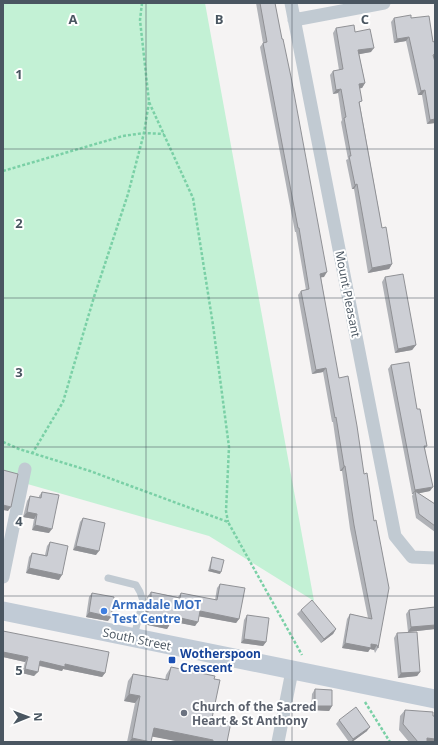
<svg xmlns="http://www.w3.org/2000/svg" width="438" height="745" font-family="'Open Sans',sans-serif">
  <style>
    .green { fill: #c3f1d5 }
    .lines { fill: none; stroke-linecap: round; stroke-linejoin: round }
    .path { stroke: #7ad0a6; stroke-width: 2.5; stroke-dasharray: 3 2; stroke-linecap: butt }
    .service { stroke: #c1cad2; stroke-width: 7 }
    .minor { stroke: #c1cad2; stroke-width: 13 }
    .secondary { stroke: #c1cbd6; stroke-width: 19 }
    .wall { fill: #b0b2b7 }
    .shaded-wall { fill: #909195 }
    .building { fill: #cdcfd5; stroke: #909195 }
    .grid { fill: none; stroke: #4a5661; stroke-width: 1; stroke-opacity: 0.55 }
    .shop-dot { fill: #3f7fe0; stroke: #fff; stroke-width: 1.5 }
    .transit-dot { fill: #1a4fb4; stroke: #fff; stroke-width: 1.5 }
    .worship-dot { fill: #6b7280; stroke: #fff; stroke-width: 1.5 }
    .labels { text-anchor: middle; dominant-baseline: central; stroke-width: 4; stroke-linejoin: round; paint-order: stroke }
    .street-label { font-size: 12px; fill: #4a5661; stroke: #fff }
    .shop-label { font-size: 12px; font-weight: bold; fill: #366cbe; stroke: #fff; text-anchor: start }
    .transit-label { font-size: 12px; font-weight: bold; fill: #164399; stroke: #fff; text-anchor: start }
    .worship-label { font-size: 12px; font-weight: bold; fill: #5b616d; stroke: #fff; text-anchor: start }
    .grid-label { font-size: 13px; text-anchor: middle; font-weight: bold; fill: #4a5661; stroke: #fff; stroke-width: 4; stroke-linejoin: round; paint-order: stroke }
  </style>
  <rect width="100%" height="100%" fill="#f5f3f3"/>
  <path class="green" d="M3,3H205L314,601L209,536L3,477Z"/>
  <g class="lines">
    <path class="path" d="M142,3L140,20L149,102L193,198L213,325L229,447L226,511L228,522
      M3,171L123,136L144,133L164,134
      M3,442L19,449L90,471L228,522L302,655
      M32,454L63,402L94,297L128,194L144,133L149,102
      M365,702L390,742"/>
    <path class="service" d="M108,578L136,585L140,592L143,601L134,636"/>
    <path class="minor" d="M291,3L395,536L412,557L435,558
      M294,20L384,3
      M3,577L25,469
      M278,742L292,671"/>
    <path class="secondary" d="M3,611L435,699"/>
  </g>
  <path class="wall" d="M256,3H275L324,277H321L378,648L375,653L374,650L370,649L368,652L342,648L347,619L350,614L368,618L350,529L342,471H340L333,422H332L323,372L312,374L298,295L301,291L306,290L296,232H295L260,47L263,43Z
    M394,18H411L433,42L435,41V58H434L435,123L427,124L422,95H418L406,41L394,43L391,22Z
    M336,28L355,32L371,52L359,54L365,83L362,88H360V105L382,228L392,264L389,269L368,273L354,189H352L346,160L348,159L341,122L342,120L338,93L333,94L330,75L333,71L339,70L333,33Z
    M385,277L416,345L412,350L395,353L382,282Z
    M391,365L417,409L427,446L425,448L430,491L418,493L435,504V532L416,518L412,496L413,494H412L388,369Z
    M42,492L49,533L32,530L34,519L23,517L27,501L30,496L39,498V496Z
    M83,518L96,555L73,550L80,522Z
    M50,542L59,580L26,573L29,557L32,553L45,555L47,546Z
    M212,557L220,574L208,571L211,560Z
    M220,584L239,619L236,623L199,616L195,626L171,621L170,624L167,629L143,624L148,602L147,597L151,592L178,597L181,593L215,600L217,588Z
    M92,593L108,621L86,617L89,597Z
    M435,607V629L408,632L406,614L409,610Z
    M301,610L336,629L333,634L321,643L297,614Z
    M247,615L266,642L263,646L241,643L244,620Z
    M3,631L105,673L102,677L63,669L62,671L39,666L34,676L22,673L25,662L3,657Z
    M397,633L420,672L417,676L398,678L394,638Z
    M171,667L214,679L212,718L227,742H181L152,736L151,742H127L135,703L124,701L128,681L133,674L165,680L166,675Z
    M315,689L332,706L329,711L311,710L312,694Z
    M405,710L433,716L435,742H409L399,730L400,716Z
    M339,720L367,731L352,742H349L336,724Z"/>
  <path class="shaded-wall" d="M409,37L406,41L394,43L397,39Z
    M374,48L371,52L355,55L358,50Z
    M365,83L362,88L356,89L359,84Z
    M341,89L338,93L333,94L336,90Z
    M425,90L422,95H418L421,91Z
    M435,119V123L427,124L430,120Z
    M357,184L354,189H352L355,185Z
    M392,264L389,269L368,273L372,268Z
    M327,272L324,277L317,278L320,274Z
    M416,345L412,350L395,353L398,349Z
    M326,368L323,372L312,374L316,370Z
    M344,466H345L342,471H340Z
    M433,487L430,491L416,494L415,491L413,494H412L415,490Z
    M3,505L11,507L8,511L3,510Z
    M27,512L37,514L34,519L23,517Z
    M35,525L52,529L49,533L32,530Z
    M76,546L99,551L96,555L73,550Z
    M29,568L62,575L59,580L26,573Z
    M210,569L221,572L220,574L208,571Z
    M200,611L239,619L236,623L197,616Z
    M89,612L111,617L108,621L86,617Z
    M172,616L198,622L195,626L169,621Z
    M146,620L170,624L167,629L143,624Z
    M435,625V629L408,632L411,627Z
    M336,629L333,634L321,643L324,639Z
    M244,639L266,642L263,646L241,643Z
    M345,643L371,644L377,645L374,650L370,649L368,652L342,648Z
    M3,652L28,657L25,662L3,657Z
    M40,661L65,664L105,673L102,677L63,669L62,671L37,665Z
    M25,669L38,672L34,676L22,673Z
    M420,672L417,676L398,678L401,673Z
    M129,694L140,696L135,703L124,701Z
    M315,706H332L329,711L311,710Z
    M370,727L367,731L352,742H351L353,739Z
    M154,728L213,740L212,742H181L149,736Z
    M132,738L151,742H129Z
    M427,738L435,739V742H424Z"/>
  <path class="building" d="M260,3H275L282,39H283L291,77L327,272L320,274L339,378L348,376L357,426L364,474L367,473L374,521L376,520L389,588L378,648L377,645L371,644V648L345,643L350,614L372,619L354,525L345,466H344L336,417L335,418L326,368L316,370L301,291L309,289L299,228H298L263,43L267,42Z
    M411,15V18L429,16L433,42L435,41V54L433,55L435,62V119L430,120L425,90L421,91L409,37L397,39L394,18Z
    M354,25L355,32L370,29L374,48L358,50L365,83L359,84L362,101L359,102L382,228L386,227L392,264L372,268L357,184L355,185L349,156H351L344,118L346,117L341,89L336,90L333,71L343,69L336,28Z
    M403,274L416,345L398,349L385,277Z
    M409,362L417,409H420L427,446H424L433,487L415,490L391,365Z
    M3,470L18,474L11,507L3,505Z
    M415,491L435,504V526L419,514Z
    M42,492L59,495L52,529L35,525L37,514L27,512L30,496L41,498Z
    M83,518L105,523L99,551L76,546Z
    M50,542L68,546L62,575L29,568L32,553L47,556Z
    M212,557L224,560L221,572L210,569Z
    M220,584L245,588L239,619L200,611L198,622L172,616L170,624L146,620L151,598V592L180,598L181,593L217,600Z
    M92,593L114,597L111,617L89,612Z
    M312,600L336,629L324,639L301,610Z
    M435,607V625L411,627L409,610Z
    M247,615L269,618L266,642L244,639Z
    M3,631L109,652L105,673L65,664V667L40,661L38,672L25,669L28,657L3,652Z
    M417,632L420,672L401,673L397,633Z
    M171,667L215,676L214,679L220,680L212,718L231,722L227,742H213V740L154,728L151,742L132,738L140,696L129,694L133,674L168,680Z
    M315,689L332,690V706H315Z
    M356,707L370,727L353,739L339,720Z
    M405,710L433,712V716H435V739L427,738V742H418L403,724Z"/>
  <path class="grid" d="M146,3V742M292,3V742M3,149H435M3,298H435M3,447H435M3,596H435"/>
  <circle class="shop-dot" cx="104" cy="611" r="4"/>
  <rect class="transit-dot" x="168" y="656" width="8" height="8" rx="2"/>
  <circle class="worship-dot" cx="184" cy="713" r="4"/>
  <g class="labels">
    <g class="street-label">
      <text transform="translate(348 294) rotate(79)">Mount Pleasant</text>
      <text transform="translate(137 639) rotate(12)">South Street</text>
    </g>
    <g class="shop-label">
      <text x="112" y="604">Armadale MOT<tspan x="112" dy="14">Test Centre</tspan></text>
    </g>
    <g class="transit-label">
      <text x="180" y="653">Wotherspoon<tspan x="180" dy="14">Crescent</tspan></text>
    </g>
    <g class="worship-label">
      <text x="192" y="706">Church of the Sacred<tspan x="192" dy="14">Heart &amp; St Anthony</tspan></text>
    </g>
  </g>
  <g class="grid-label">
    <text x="73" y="24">A</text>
    <text x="219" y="24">B</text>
    <text x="365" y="24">C</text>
    <text x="19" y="79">1</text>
    <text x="19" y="228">2</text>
    <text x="19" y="377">3</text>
    <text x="19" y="526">4</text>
    <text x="19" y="675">5</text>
  </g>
  <rect width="438" height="745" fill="none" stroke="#4a5661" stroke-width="8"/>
  <g transform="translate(28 717) rotate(89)" stroke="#ffffff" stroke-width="3" paint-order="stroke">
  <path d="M0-3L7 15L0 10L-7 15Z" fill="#4a5661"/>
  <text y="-6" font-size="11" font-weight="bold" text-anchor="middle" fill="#4a5661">N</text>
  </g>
</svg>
